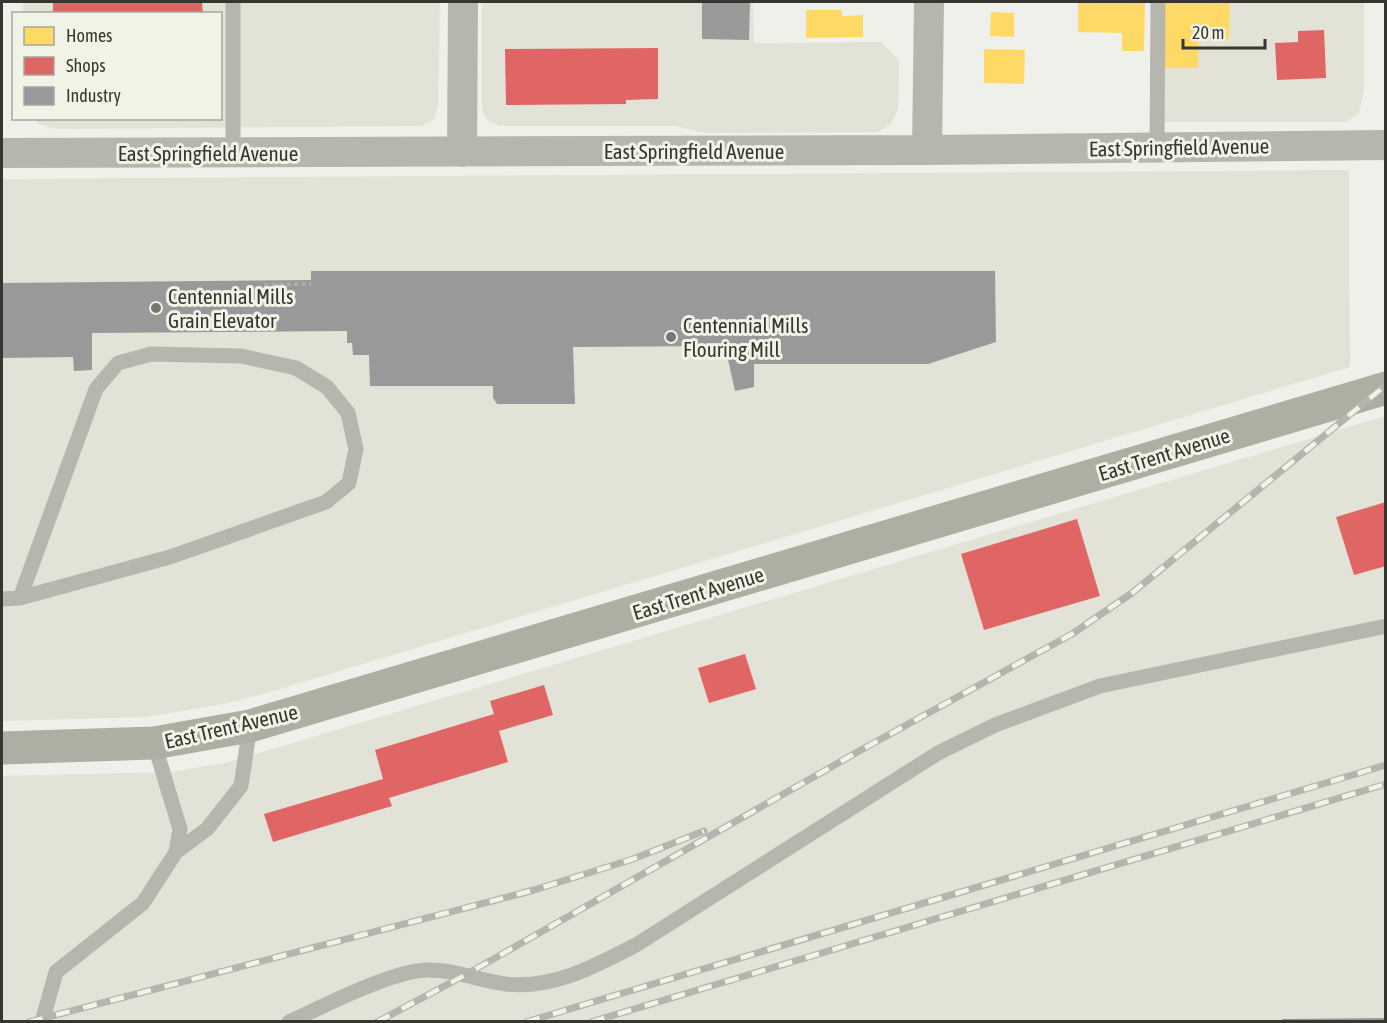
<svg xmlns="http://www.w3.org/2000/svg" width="1387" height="1023" font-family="'Asap Condensed',sans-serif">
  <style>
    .built { fill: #e2e3d6 }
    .homes { fill: #ffd966 }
    .shops { fill: #e06666 }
    .industry { fill: #999 }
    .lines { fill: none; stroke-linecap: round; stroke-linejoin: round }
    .path { stroke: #acada6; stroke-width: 4; stroke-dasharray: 4.5 3; stroke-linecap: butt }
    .service { stroke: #b6b6ae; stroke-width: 15 }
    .minor { stroke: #b6b6ae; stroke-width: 30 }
    .primary { stroke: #aeafa3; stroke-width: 33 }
    .rail-casing { stroke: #b4b5ae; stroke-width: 7 }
    .rail { stroke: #f2f3e7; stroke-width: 4.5; stroke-dasharray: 14; stroke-linecap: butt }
    .poi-dot { fill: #777772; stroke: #f2f3e7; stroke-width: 2 }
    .labels { text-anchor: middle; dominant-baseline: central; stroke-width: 6; stroke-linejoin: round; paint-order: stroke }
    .street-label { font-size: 21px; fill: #363631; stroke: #f2f3e7 }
    .poi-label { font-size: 21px; fill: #363631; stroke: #f2f3e7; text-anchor: start }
  </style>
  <rect width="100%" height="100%" fill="#f0f0ea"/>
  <path class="built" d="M23,2H440L438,107L434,119L421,126L55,129L38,124L33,119L220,118V14H23Z
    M482,2H753L754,43L881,42L899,60L898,109L891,124L878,132L707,133L674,126H500L487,120L482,110Z
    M1164,2H1364V90L1359,113L1346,122H1164Z
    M1349,170L1350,367L260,695L218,705L147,717L2,721V179Z
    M1385,416V1021H2V776L171,772L229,762Z"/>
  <path class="homes" d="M1078,2H1145L1144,51H1122V33L1078,32Z
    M1165,2H1230L1229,39H1199L1198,68H1164Z
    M806,10H842V16L863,15V37L806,38Z
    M991,12L1014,13V37L990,36Z
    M984,49L1025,50L1024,84L984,83Z"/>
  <path class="shops" d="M53,2H202L203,14H53Z
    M1324,30L1326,78L1277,80L1275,43L1298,42V31Z
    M658,48V99L626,100V104L506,105L505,49Z
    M1386,502V566L1354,575L1336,517Z
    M1077,519L1100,596L984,630L961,554Z
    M745,654L756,689L709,703L698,668Z
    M544,685L553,715L499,731L508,762L389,798L392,806L273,842L264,814L383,779L375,750L494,714L490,701Z"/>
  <path class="industry" d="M702,2H750L749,40L702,39Z
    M311,271H995L996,342L928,364H754V387L735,391L725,346L573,347L575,404H497L493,398V386H370L369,355H353L352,343H347V331L92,333V370L74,371L73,357L2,358V283L311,280Z
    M1386,1018V1022H1282V1019Z"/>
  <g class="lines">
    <path class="path" d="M264,285L311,284"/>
    <path class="service" d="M1157,147L1158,2
      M233,153V2
      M2,599L20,598L170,557L326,502L349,483L356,449L348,413L327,387L296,368L241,356L151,354L118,363L96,389L20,598
      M176,852L207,829L241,786L250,726
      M42,1022L56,972L143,903L176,852L180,829L154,743
      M289,1022C324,1006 389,972 426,970C454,969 479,981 506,984C554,989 595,966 636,945L938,753L995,725L1100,686L1386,626"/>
    <path class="minor" d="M927,150L929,2
      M462,152L463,2
      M2,153L927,150L1386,145"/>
    <path class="primary" d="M2,748L154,743L250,726L1386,388"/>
    <g class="rail-casing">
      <path id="rail" d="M29,1022L534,890L633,859L704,831
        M377,1022L467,974L861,750L1072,634L1132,593L1386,385
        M526,1022L1386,765
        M591,1022L1386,784"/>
    </g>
    <use href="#rail" class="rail"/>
  </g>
  <g class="poi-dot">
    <circle cx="156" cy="308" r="6"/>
    <circle cx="671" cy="337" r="6"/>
  </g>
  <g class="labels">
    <g class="street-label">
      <text transform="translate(1179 147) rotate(-1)">East Springfield Avenue</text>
      <text x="694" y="151">East Springfield Avenue</text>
      <text x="208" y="153">East Springfield Avenue</text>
      <text transform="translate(1164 454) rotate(-17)">East Trent Avenue</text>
      <text transform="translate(698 593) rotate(-17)">East Trent Avenue</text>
      <text transform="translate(231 726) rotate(-13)">East Trent Avenue</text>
    </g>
    <g class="poi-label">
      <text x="168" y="296">Centennial Mills<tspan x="168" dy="24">Grain Elevator</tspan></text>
      <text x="683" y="325">Centennial Mills<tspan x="683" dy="24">Flouring Mill</tspan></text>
    </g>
  </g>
  <rect width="1387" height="1023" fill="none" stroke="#363631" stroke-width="6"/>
  <rect x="12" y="12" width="210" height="108" fill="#f2f3e7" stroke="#a7a79e" stroke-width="1.5"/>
  <rect x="24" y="27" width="30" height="18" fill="#ffd966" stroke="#a7a79e" stroke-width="1.5"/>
  <text x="66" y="42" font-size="18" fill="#363631">Homes</text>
  <rect x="24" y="57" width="30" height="18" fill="#e06666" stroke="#a7a79e" stroke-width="1.5"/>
  <text x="66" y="72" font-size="18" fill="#363631">Shops</text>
  <rect x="24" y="87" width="30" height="18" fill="#999999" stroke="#a7a79e" stroke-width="1.5"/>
  <text x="66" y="102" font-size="18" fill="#363631">Industry</text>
  <path d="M1183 39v9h82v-9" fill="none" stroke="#363631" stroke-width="3"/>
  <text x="1192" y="39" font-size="18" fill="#363631" stroke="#f2f3e7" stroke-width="4.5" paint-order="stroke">20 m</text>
</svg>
